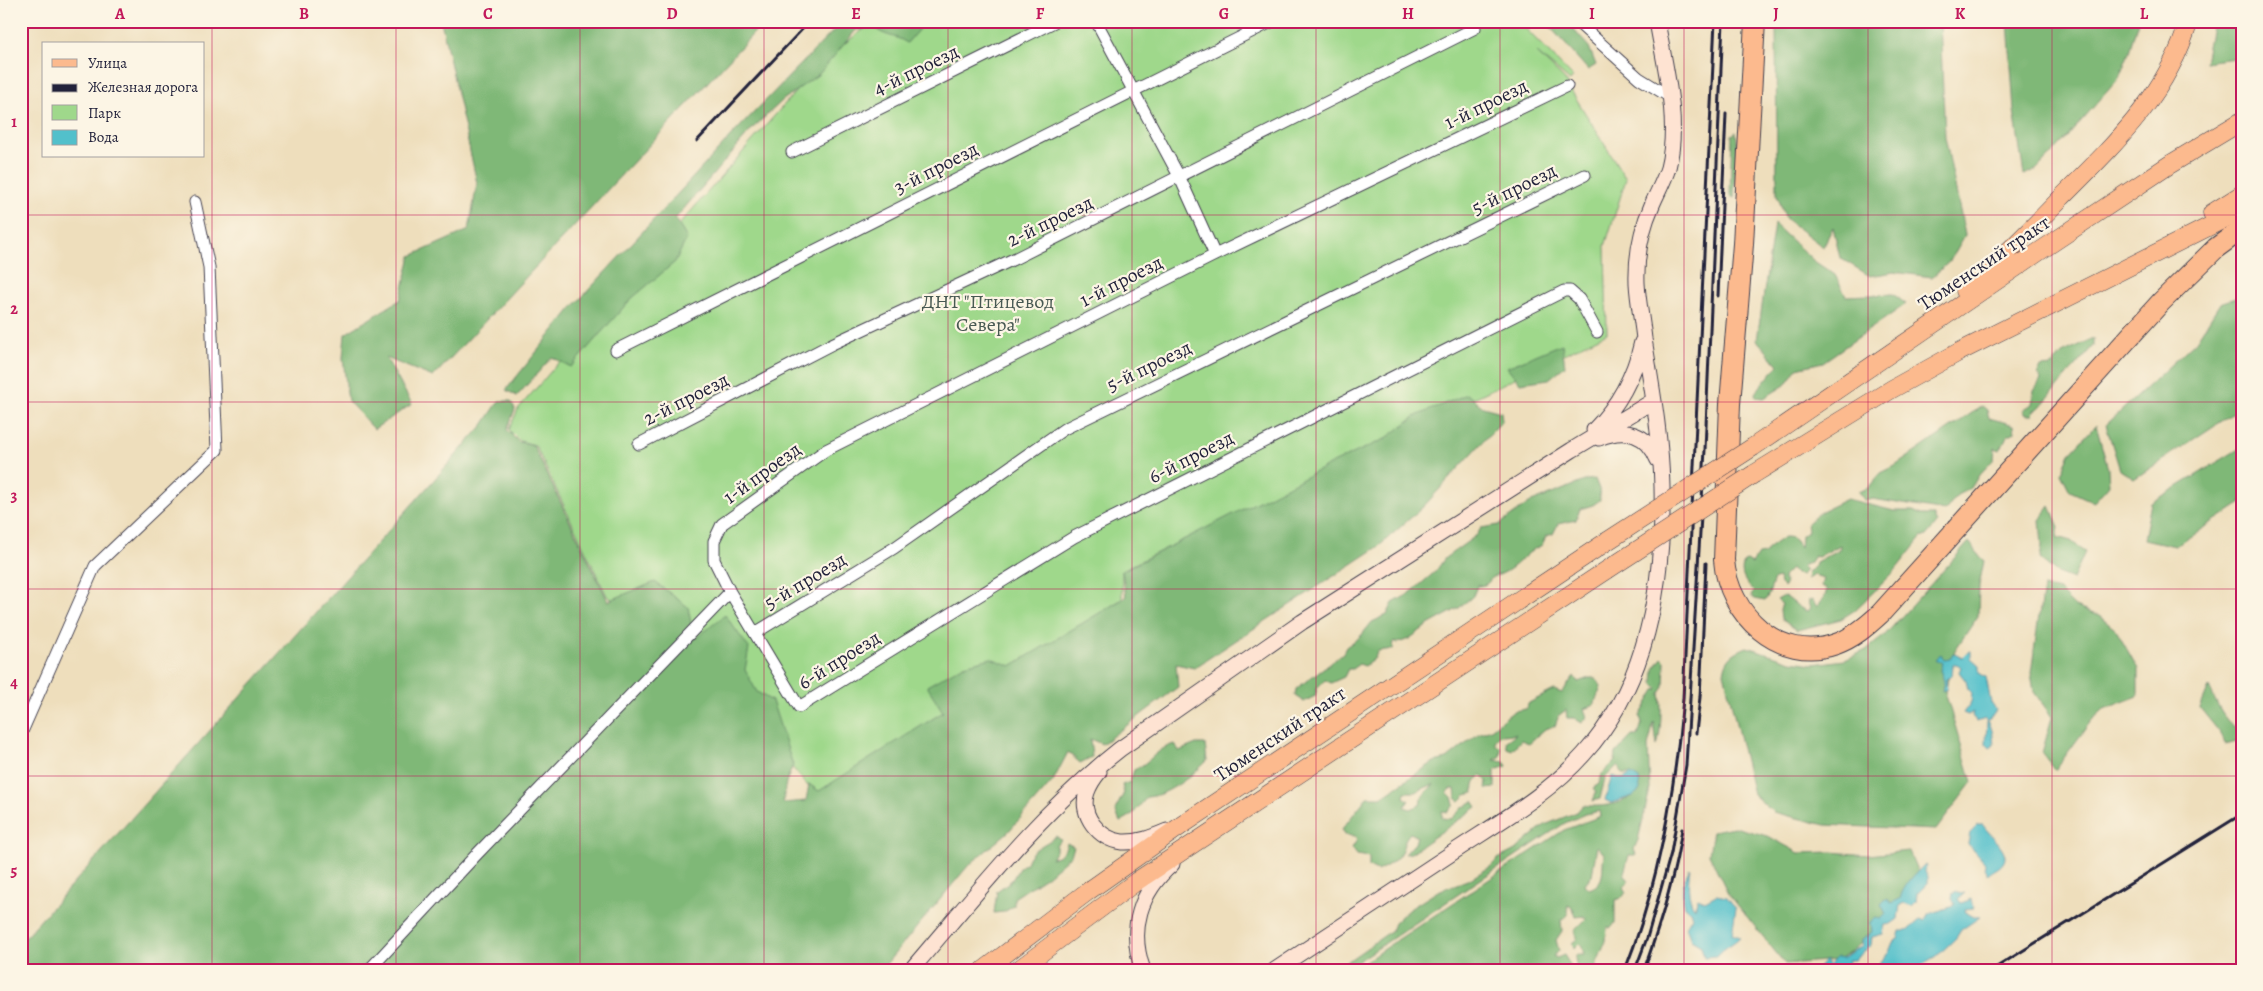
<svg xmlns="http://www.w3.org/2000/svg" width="2263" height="991" font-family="Alegreya,serif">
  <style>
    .green { fill: #9fd88b; stroke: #607d63 }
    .forest { fill: #7fb877; stroke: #506d59; fill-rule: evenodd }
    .water { fill: #52c0cb; stroke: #3a7183 }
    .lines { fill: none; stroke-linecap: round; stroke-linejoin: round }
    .street-casing { stroke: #413e4e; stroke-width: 13 }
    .secondary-casing { stroke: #413e4e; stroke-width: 17 }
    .primary-casing { stroke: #413e4e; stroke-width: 19 }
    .highway-casing { stroke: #413e4e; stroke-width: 22 }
    .street { stroke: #fff; stroke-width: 11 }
    .secondary { stroke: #fee3d2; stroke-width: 15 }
    .primary { stroke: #fcba8e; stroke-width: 18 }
    .highway { stroke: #fcba8e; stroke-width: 20 }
    .rail { stroke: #22223b; stroke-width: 3 }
    .primary-bridge-casing { stroke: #413e4e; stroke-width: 19; stroke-linecap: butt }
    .primary-bridge { stroke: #fcba8e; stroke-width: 18 }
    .grid { fill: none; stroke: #c2185b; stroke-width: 1; stroke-opacity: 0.55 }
    .labels { text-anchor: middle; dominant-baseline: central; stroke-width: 4.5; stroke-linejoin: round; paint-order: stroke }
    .street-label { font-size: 20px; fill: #22223b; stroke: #fcf5e5 }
    .park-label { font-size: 20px; fill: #485953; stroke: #fcf5e5 }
    .neatline { fill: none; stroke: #c2185b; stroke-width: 2 }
    .grid-label { font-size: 16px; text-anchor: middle; font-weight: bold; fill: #c2185b }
  </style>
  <rect width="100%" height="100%" fill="#fcf5e5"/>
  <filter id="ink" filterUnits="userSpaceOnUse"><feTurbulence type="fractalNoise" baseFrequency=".02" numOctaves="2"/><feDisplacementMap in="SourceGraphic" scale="10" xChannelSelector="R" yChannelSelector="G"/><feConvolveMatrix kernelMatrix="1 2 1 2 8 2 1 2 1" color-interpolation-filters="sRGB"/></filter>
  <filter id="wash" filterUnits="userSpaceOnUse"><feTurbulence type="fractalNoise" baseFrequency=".0096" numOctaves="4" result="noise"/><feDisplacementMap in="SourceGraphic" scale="20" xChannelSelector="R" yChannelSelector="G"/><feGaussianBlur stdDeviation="1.12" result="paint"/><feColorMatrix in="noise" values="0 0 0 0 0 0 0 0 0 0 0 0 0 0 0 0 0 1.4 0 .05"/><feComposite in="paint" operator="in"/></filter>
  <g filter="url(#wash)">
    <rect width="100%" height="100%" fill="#eedebc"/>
    <path class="green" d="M875,21H1518L1573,77L1570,81L1537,53L1564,79L1626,179L1605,246L1607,333L1122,570V599L818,798L694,651L607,596L535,445L520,441L509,430L518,409L825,58Z"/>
    <path class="forest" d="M441,21H765L433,377L386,358L412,404L374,429L348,401L343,358L345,334L400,300L411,256L469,230L477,183Z
      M843,21H914L919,29L907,43C896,35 883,37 874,27L856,30L819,74L783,100L753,128L675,219L687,238L675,262L630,300L571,367L552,357L517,396L506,390L571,309L734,133Z
      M1545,21H1566L1589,47L1596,65L1588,70Z
      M1776,21H1940L1945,137L1965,235L1950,261L1932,277L1894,272L1870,276L1840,258L1833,227L1823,247L1786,219L1777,195Z
      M2008,21H2138L2128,55L2119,78L2060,145L2036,170L2024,175L2014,111Z
      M2213,21H2242V57L2205,62Z
      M1736,132L1737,141L1734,198L1730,195L1732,135Z
      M1774,224L1814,261L1835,275L1846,296L1893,294L1906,304L1823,362L1797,368L1785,385L1764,398L1756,397L1755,393L1778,365L1757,340Z
      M2241,296L2242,407L2134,479L2120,470L2106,425L2196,341L2220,303Z
      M2093,339V346L2039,408L2034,410L2033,415H2026L2023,410L2032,404L2034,391L2041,380L2038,374L2041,367L2052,366L2064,352Z
      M1562,344L1565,366L1549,379L1520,383L1507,367Z
      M1467,394L1483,407L1501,412L1502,421L1424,506L1378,547L1194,668L1176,664L1178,687L1102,744L1090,739L1092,757L1080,763L1068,752L1053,781L1008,832L968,866L881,970H21V942L483,425L499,401H511L515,409L507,430L519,442L533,445L608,601L655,582L688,607L694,640L725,615L749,648L745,670L757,692L772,701L793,765L786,782L783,803L806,801L809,784L819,791L943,712L927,686L964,665L991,658L1011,666L1126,597L1122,571L1335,462L1385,439L1416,416Z
      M1982,406L1987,410L1989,418L2014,425L2015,432L2007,436L2000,450L1995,448L1994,459L1979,475L1971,488L1957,495L1945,511L1873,499L1865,501L1858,492L1868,488L1881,473L1895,466Z
      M2096,425L2108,469L2109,485L2094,502L2070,491L2061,473L2071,452Z
      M2242,447V503L2175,546L2144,539L2151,503Z
      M1595,479L1599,489L1600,500L1593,505L1580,509L1576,520L1558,524L1553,534L1546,536L1542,545C1521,554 1516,572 1492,577C1488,584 1485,586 1477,586L1473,596L1459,608L1428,625L1409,639L1398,643L1394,641L1393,649L1378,651L1374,659L1365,666L1359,664L1352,669H1348L1344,677L1331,683L1325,680L1317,688L1315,696L1304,702L1295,696L1296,689L1343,653L1346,647L1360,637L1372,622L1387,615L1393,603L1409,594L1436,571L1445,558L1477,535L1481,528L1499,525L1529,503L1587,480Z
      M1847,499L1894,511H1913L1922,515H1933L1937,523L1926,536L1921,538L1893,573L1855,610L1841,619L1797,630L1781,619L1780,609L1782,604L1777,600L1784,596C1794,601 1796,607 1807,611L1810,609L1808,601L1812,599L1817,607L1825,596L1827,589L1821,586L1823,578L1814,575L1807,579L1808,573L1815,566L1816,562L1840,549V545L1818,557L1814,556L1809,563L1802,566L1806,570L1802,575L1795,574L1791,569L1783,577L1786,583L1783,587L1780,584L1779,578L1774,579L1769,594L1765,601L1755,599L1751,596L1754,592C1745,582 1739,575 1744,562L1747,561L1752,564L1758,555L1765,554L1770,547L1784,537C1794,537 1796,540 1800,548L1801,536L1808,532L1807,523L1820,512Z
      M2050,506L2059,527L2057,537L2071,541L2085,552L2073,579L2057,573L2040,559L2042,546L2040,520Z
      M1969,542L1984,561L1979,586L1978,616L1955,650L1945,692L1972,782L1936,830L1825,825L1773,812L1753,794L1724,673C1726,658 1732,653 1747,647L1791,661L1813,664L1845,660L1866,650L1884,636Z
      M2043,587L2059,591L2075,607L2099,616L2116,630L2138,669V696L2104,709L2091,721L2055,770L2042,753L2052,717L2034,692L2031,673Z
      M1662,658L1665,661L1664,687L1660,693C1662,706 1661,734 1657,746L1654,722L1648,746L1650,789L1638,840L1634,849L1636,855H1629L1624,873L1629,881L1624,886L1626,892L1622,898L1615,900V924L1611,928L1607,927L1606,941L1594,970H1577L1575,958L1576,955H1584L1582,947L1579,944L1574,949L1572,943L1577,939L1574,931L1586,919L1584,916L1576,917L1573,908L1568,905V915L1561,920L1562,931L1556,940L1559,951L1553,956L1557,958L1564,955L1570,965L1571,970H1360L1364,963L1382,950L1564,830L1601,816L1600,811L1585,814L1565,823L1345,970H1335L1391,931L1394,923L1408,910L1438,891L1470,879L1490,867L1498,859L1517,849L1545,825L1577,812L1583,805C1600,808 1617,805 1633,796L1631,774H1623L1618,765L1605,778L1600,799L1593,801L1596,792L1593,788L1599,784L1602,774L1615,761L1616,753L1632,736H1638L1642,723L1640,716L1655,690L1658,689L1653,683L1654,669ZM1597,846L1604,854C1601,869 1607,883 1589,889L1584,885L1592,875Z
      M1574,676L1578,682L1589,678H1596L1601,686L1594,705L1584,709L1587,717L1582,723L1574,718H1567L1566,710L1559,715L1555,726L1545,729L1529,743L1521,740L1512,750L1507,748L1506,741L1516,734L1501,735L1495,741L1496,745L1501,748L1500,757L1494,760L1504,761L1507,766L1495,770V788L1486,789L1487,781L1482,776C1474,779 1473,785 1474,793L1466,795L1460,801L1456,798L1455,789H1450L1447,792L1452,797L1454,805L1448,812L1442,811V818L1451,819L1461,809L1473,801L1477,807L1411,853L1405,854L1415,843L1417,836L1410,833C1403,841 1405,843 1402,850C1397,861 1387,866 1377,871L1369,867V857L1357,855L1352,848L1357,840L1355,836L1345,835L1342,829L1367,797H1381L1434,762L1447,759L1478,734L1491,729L1514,711L1526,709L1527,704L1554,690L1562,693ZM1434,784L1421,798L1420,805L1411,809L1404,807L1409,801L1404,797L1405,792H1415Z
      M2209,687C2214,698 2220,712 2227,720C2233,727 2242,729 2242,740L2225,744L2221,734L2200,708Z
      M1175,744L1179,751L1196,744H1205L1207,761C1193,775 1167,796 1147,797L1132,815L1120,822L1115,810L1124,793L1122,785L1130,782L1134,770C1150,763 1158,747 1175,744Z
      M1734,827L1768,836L1799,853L1832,852L1868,855L1909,851L1919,875L1894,912L1866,940L1838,960L1785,964L1728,893L1709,854L1713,831Z
      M1056,836L1061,840L1056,845V851L1051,858C1060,856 1065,852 1067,843L1074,847L1071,855L1047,876L1014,898V906L1004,912L994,913L997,891L1012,880L1019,868L1026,863C1030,848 1046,845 1056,836Z"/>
    <path class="water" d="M1969,651H1971V658L1979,665V673L1986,677L1991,703L1996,710L1988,721C1993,729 1993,737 1994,745L1990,748L1986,744L1987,722L1985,719L1977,722L1972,716L1973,712L1968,715L1963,713L1971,702L1972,693L1968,689L1966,681L1959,672L1961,667L1957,664L1953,665L1952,676L1946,679L1947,689L1942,691L1944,681L1940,670L1942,663L1935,659L1941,654L1944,660L1950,659L1953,653L1962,658Z
      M1631,774L1639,779L1640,790L1633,796L1611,803L1605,800L1612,776L1623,779Z
      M1978,825H1983C1988,834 2012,851 2003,863C1999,869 1992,870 1988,875L1984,868L1985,863L1968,844L1970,833Z
      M1924,865L1926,866L1925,872L1928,877V883L1917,894L1916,902L1912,906L1904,903L1900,905L1898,919L1891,924L1885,925L1883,934L1872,937L1871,946L1854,960H1848L1847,965L1852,966L1855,970H1838L1834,967L1830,970H1816L1825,960L1828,966L1837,957L1843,958L1854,950L1862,947V939L1872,932L1871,922L1876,918L1881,919L1886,914L1881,904L1887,898L1891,903L1900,899C1903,886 1914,875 1924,865Z
      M1690,868C1688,883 1687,895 1694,908L1698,898L1705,901L1716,895L1727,897L1736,908L1732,934L1740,937C1732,945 1724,947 1717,956L1704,957L1701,946L1691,940L1686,927L1692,917L1690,911L1685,907C1681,891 1682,883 1690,868Z
      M1957,891L1960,894L1965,893L1958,899L1961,903L1972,899L1974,908L1965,909L1966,913L1973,917H1980L1961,930L1956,938L1937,956L1913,970H1874L1889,952L1893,942L1898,939L1900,931H1907L1921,919L1925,921L1928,914L1951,907L1955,904L1952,899L1953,893Z"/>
  </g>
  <g filter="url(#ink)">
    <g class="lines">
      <g class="street-casing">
        <path id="street" d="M1096,21L1180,178L1215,255
          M1576,21L1639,78L1670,97
          M1567,86L1215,255L826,450L722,524L714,541V560L730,592L799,707L1074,537L1564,291H1570L1579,299L1597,332
          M792,152L1056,21
          M616,350L1273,21
          M639,444L832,344L1016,258L1475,28
          M755,633L894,548L1064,429L1585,175
          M21,734L95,566L217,450L209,267L195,202
          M369,970L477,854L730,592"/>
      </g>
      <g class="secondary-casing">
        <path id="secondary" d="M1594,430C1619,405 1634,377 1642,342
          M1599,438C1625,427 1647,433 1658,460
          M1099,772C1094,778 1090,784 1087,792C1079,815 1099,839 1122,842C1138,843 1153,837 1167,831
          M911,970C977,893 1040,812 1120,749L1302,622L1572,450L1653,401
          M1143,970C1128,929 1140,892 1172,864
          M1275,970C1334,931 1393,892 1452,853C1497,823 1548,795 1584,754C1649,682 1664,580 1662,487C1661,437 1652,388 1644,339C1642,320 1638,302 1637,283C1636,255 1641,230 1652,205C1657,193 1664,181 1668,168C1680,120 1665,69 1657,21"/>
      </g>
      <g class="primary-casing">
        <path id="primary" d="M2212,213L2242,194
          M1965,291C1999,262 2030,230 2061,198C2113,146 2168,94 2189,21
          M1753,447L2040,251L2169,165L2242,121
          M1754,474L1892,389L1959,352L2242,210
          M984,970L1087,892L1182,825L1606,542
          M1018,970L1137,881L1607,570"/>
      </g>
      <g class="highway-casing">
        <path id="highway" d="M1755,21L1743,244L1730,404L1724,560C1728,614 1779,664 1836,644C1853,638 1867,626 1880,614L2161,302L2216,248L2242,229"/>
      </g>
      <use href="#street" class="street"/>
      <use href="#secondary" class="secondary"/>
      <use href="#primary" class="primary"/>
      <use href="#highway" class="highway"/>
      <path class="rail" d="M697,141L810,21
        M1718,296L1726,114
        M1696,733L1700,697L1706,563
        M1625,970C1659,884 1675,790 1683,699L1715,21
        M1635,970L1647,938L1671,853L1686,765L1705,450L1723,21
        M1644,970C1660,925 1675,877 1682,829
        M1992,970L2242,814"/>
      <g class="primary-bridge-casing">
        <path id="primary-bridge" d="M1606,542L1753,447
          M1607,570L1754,474"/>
      </g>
      <use href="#primary-bridge" class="primary-bridge"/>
    </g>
  </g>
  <path class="grid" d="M212,21V970M396,21V970M580,21V970M764,21V970M948,21V970M1132,21V970M1316,21V970M1500,21V970M1684,21V970M1868,21V970M2052,21V970M21,215H2242M21,402H2242M21,589H2242M21,776H2242"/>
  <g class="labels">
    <g class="street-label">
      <text transform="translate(916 70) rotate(-26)">4-й проезд</text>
      <text transform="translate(1486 104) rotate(-26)">1-й проезд</text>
      <text transform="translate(936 168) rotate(-27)">3-й проезд</text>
      <text transform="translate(1514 189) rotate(-26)">5-й проезд</text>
      <text transform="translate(1050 221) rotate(-26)">2-й проезд</text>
      <text transform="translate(1984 263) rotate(-34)">Тюменский тракт</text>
      <text transform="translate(1121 281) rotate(-27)">1-й проезд</text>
      <text transform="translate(1149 366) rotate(-26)">5-й проезд</text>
      <text transform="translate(686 399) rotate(-27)">2-й проезд</text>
      <text transform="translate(1191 457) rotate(-27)">6-й проезд</text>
      <text transform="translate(762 473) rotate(-36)">1-й проезд</text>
      <text transform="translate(805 581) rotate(-31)">5-й проезд</text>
      <text transform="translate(839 660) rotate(-32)">6-й проезд</text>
      <text transform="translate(1280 734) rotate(-34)">Тюменский тракт</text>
    </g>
    <g class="park-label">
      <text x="988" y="301">ДНТ "Птицевод<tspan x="988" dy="23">Севера"</tspan></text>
    </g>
  </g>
  <rect width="2263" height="991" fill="none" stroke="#fcf5e5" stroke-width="55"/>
  <rect x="42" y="42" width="162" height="115" fill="#fcf5e5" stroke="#a5a1a1"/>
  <rect x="52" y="59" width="25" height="8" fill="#fcba8e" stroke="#a5a1a1"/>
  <text x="88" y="68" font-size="15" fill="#22223b">Улица</text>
  <rect x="52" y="84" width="25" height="8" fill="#22223b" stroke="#a5a1a1"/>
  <text x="88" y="92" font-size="15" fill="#22223b">Железная дорога</text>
  <rect x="52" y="105" width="25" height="15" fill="#9fd88b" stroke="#a5a1a1"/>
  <text x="88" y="118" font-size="15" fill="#22223b">Парк</text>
  <rect x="52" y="130" width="25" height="15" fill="#52c0cb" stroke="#a5a1a1"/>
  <text x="88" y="142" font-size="15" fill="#22223b">Вода</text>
  <rect x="28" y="28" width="2208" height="936" class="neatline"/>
  <g class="grid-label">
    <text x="120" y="19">A</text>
    <text x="304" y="19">B</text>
    <text x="488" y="19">C</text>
    <text x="672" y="19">D</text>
    <text x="856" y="19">E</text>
    <text x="1040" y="19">F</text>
    <text x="1224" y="19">G</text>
    <text x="1408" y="19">H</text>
    <text x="1592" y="19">I</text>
    <text x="1776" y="19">J</text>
    <text x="1960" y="19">K</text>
    <text x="2144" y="19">L</text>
    <text x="14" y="127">1</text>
    <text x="14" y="314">2</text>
    <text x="14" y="501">3</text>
    <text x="14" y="688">4</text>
    <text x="14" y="876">5</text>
  </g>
</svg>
